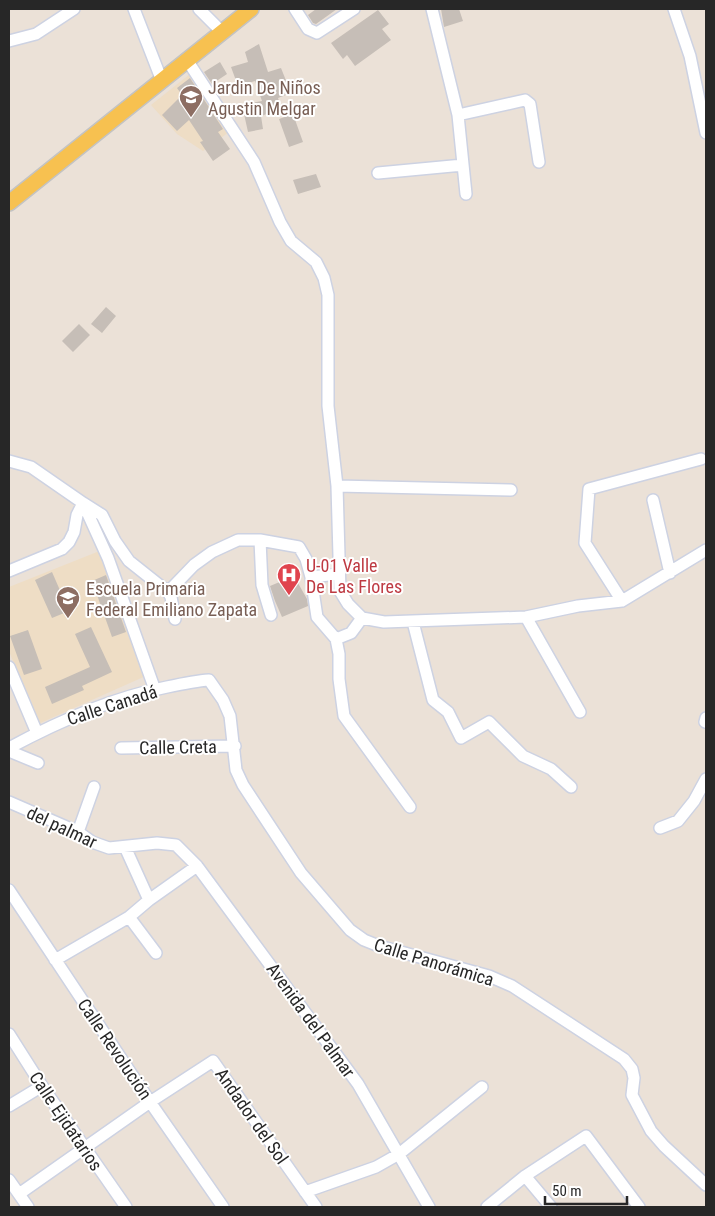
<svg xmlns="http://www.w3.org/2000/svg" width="715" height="1216" font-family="'Roboto Condensed',sans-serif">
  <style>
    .education { fill: #eeddc5 }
    .building { fill: #c6beb7 }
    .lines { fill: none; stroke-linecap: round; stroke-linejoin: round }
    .minor-casing { stroke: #cdd2e2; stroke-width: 14 }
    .major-casing { stroke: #c3c3c3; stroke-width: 18 }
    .minor { stroke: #fff; stroke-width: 11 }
    .major { stroke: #f7c150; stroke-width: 15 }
    .labels { text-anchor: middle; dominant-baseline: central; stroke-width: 4; stroke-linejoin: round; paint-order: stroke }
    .education-label { font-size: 18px; fill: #785e54; stroke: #fff; text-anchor: start }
    .health-label { font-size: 18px; fill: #be3a42; stroke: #fff; text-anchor: start }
    .street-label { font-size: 18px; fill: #272727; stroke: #fff }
  </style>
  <rect width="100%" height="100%" fill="#ebe1d7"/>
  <path class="education" d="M190,74L229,132L203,151L177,134L151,105Z
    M102,550L148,675L38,724L9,651V587Z"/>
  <path class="building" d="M316,9H337L316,24L313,23L308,15Z
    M441,9H459L463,21L444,27Z
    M378,10L389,24L382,29L391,40L355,66L347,55L343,59L331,43Z
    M259,44L268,72L281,68L291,93L278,98L282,109L261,116L263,129L248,132L242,105L262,101L255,81L238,86L231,67L248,62L245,52Z
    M220,62L227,74L212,84L204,72Z
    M190,78L223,129L218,132L230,149L213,161L200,142L203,141L189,120L177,131L162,115L182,95L177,88Z
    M293,114L303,142L289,147L279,119Z
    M316,174L321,187L298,194L293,180Z
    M106,307L116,316L102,333L91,324Z
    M79,324L90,335L73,352L62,341Z
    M52,572L69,611L52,618L35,580Z
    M106,575L126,632L112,637L92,581Z
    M294,576L307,599L308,606L282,617L275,601L270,586Z
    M91,627L112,672L82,686L84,690L52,704L45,687L90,667L75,634Z
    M28,630L42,669L24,675L10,636Z"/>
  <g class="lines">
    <g class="minor-casing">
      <path id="minor" d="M134,9L162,81
        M199,9L222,32
        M295,9L308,29L317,33L354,9
        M432,9L458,115L466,194
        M674,9L690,56L706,133
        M9,41L36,34L74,9
        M187,60L254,162L280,222L291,241L316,262L324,278L328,295V406L337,486L340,591L348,604L362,618
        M458,115L525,100L530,104L539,162
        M378,173L463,165
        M9,461L31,467L83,503L108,558L155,690
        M337,486L511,490
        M653,500L670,573
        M260,540L262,585L271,615
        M9,571L62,549L69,542L74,532L77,515L83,503L102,515L115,541L129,561L168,592L171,597L175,619
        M311,577L338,574
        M168,592L194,565L212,552L238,540H260L299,547L306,559L311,577L317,617L336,639L351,633L362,618
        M622,601L585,543L589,489L701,459
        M526,617L580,712
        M362,618L384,622L526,617L578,606L622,601L706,550
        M413,622L433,700L448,712L461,738L489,722L523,756L551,769L571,787
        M336,639L339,654V679L344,716L410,807
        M9,667L37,733
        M705,722L706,718
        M9,748C59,721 111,698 167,687C181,684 195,681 209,680L223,700L230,716L236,770L243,785L301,873L350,930L364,940L379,946L489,976L512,986L624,1059L632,1069L634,1078L632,1095L651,1131L664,1146L706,1185
        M121,748L235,746
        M9,751L38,763
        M9,802L78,832L92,842L109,848L157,843L176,845L197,866L358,1084L429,1207
        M660,828L678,821L694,801L706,779
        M78,832L94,787
        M125,847L149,900
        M9,890L150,1102L223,1207
        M129,917L156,953
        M55,960L129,917L149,900L197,866
        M9,1034L42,1086L126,1207
        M9,1106L42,1086
        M525,1176L551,1207
        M9,1180L28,1207
        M305,1192L376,1167L399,1154L482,1087
        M19,1194L150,1102L213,1061L316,1207
        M487,1207L525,1176L586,1136L639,1207"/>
    </g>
    <g class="major-casing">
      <path id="major" d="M9,203L251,9"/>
    </g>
    <use href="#minor" class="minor"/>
    <use href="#major" class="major"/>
  </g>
  <defs>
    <g id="school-pin" transform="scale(1.25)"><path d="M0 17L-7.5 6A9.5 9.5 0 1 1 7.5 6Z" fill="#8d6e63" stroke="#fff"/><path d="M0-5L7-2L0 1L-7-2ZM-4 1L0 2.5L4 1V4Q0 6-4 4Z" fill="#fff"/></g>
    <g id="hospital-pin" transform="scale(1.25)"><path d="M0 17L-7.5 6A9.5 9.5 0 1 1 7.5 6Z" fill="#e0444e" stroke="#fff"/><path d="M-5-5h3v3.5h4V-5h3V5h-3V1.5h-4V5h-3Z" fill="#fff"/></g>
  </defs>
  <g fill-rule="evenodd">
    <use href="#school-pin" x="191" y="97"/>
    <use href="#hospital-pin" x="289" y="575"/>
    <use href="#school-pin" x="68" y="598"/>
  </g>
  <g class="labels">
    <g class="education-label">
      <text x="208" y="87">Jardin De Niños<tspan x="208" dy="21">Agustin Melgar</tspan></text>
      <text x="86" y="588">Escuela Primaria<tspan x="86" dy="21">Federal Emiliano Zapata</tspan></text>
    </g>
    <g class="health-label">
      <text x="306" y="565">U-01 Valle<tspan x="306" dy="21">De Las Flores</tspan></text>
    </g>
    <g class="street-label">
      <text transform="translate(112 705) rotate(-18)">Calle Canadá</text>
      <text transform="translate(178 747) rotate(-1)">Calle Creta</text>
      <text transform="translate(62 827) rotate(25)">del palmar</text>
      <text transform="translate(434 962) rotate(17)">Calle Panorámica</text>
      <text transform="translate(311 1020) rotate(54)">Avenida del Palmar</text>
      <text transform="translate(115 1049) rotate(56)">Calle Revolución</text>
      <text transform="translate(252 1116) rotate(55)">Andador del Sol</text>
      <text transform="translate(66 1121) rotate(56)">Calle Ejidatarios</text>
    </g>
  </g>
  <rect width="715" height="1216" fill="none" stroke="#272727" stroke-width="20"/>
  <path d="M545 1196v8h82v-8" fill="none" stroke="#272727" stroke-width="2.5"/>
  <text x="552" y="1196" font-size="15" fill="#272727" stroke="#ffffff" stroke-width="4" paint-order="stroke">50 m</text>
</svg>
